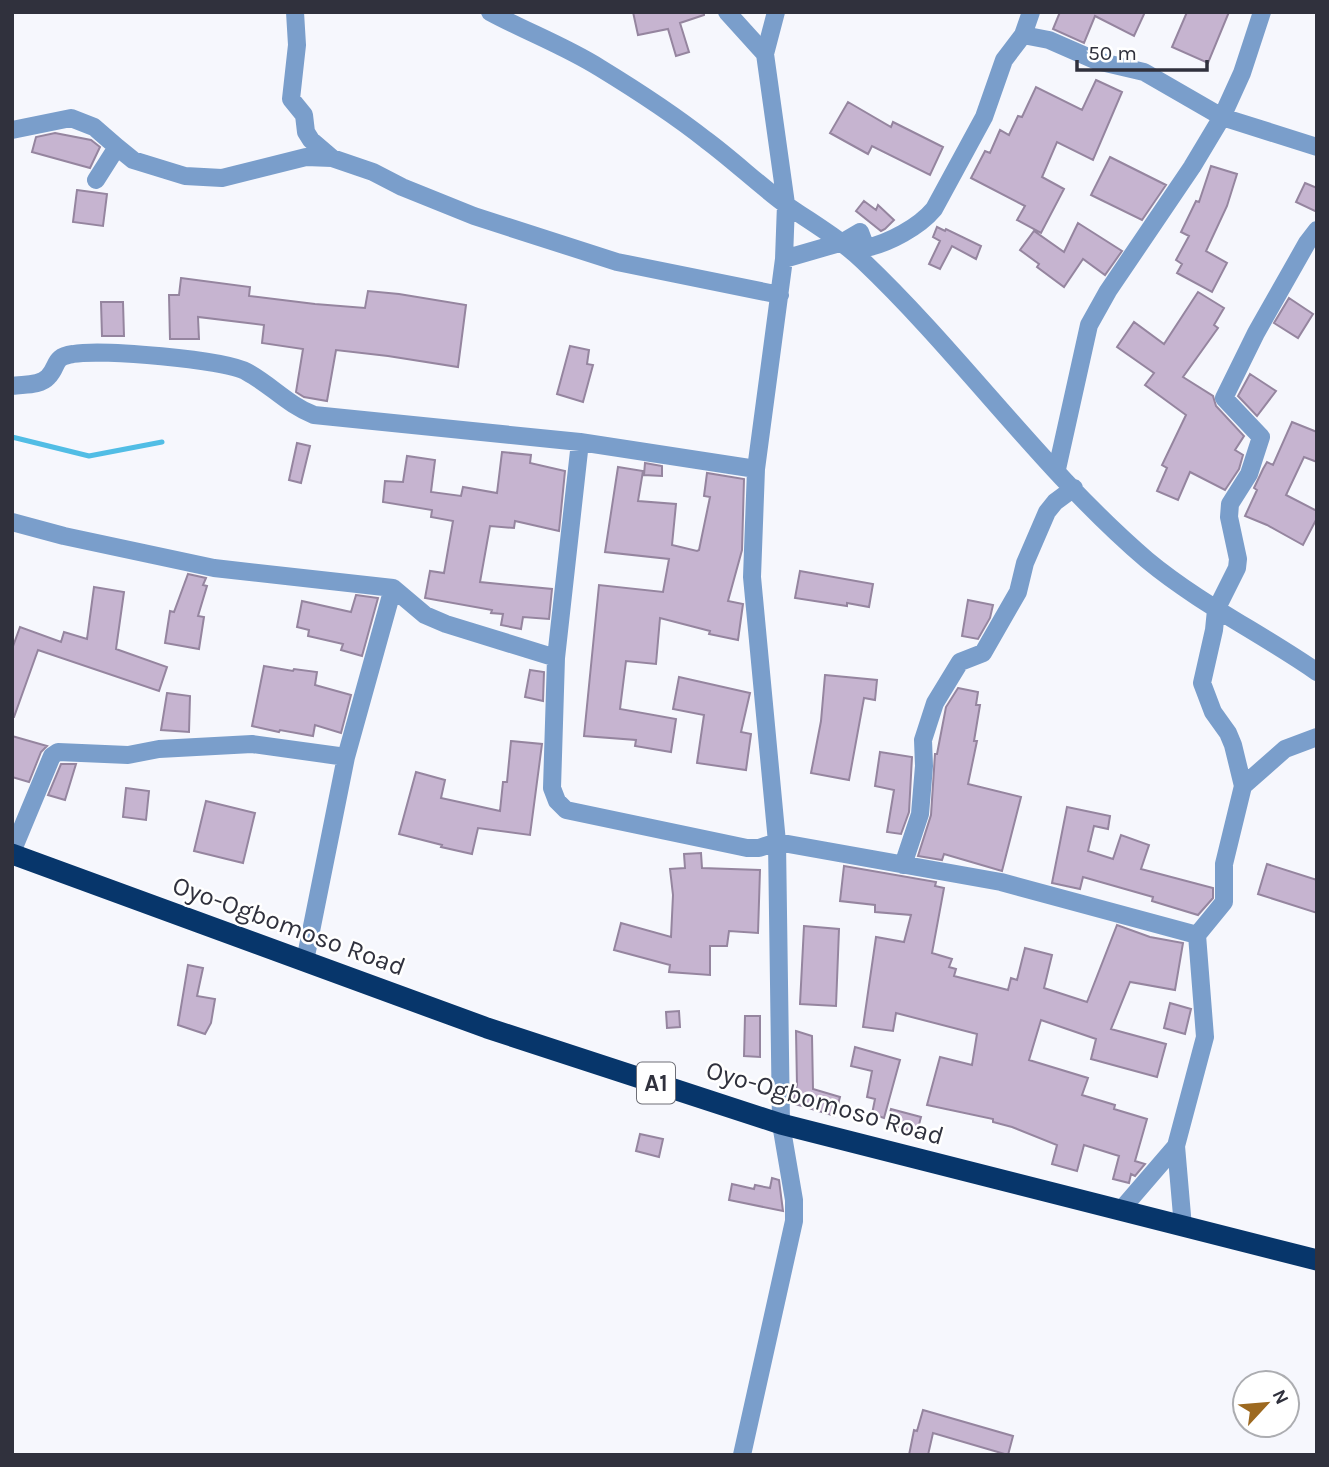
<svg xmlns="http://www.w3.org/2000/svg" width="1329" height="1467" font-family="Karla,sans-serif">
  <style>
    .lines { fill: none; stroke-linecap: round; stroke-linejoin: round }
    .stream { stroke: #51bde5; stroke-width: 5 }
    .building { fill: #c6b4d0; stroke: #95859f; stroke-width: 2 }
    .street { stroke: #7a9ecb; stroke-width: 18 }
    .highway { stroke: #07366b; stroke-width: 21 }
    .labels { text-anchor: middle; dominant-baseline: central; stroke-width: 5; stroke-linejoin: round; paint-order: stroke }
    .shield { fill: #fff; stroke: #6e6f77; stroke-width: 2 }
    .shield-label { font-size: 24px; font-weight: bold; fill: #30313d }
    .street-label { font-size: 26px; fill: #30313d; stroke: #fff }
  </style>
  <rect width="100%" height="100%" fill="#f6f7fd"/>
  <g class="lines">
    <path class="stream" d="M12,437L89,456L162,442"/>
  </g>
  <path class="building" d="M633,12H704V15L680,23L689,52L676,56L668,29L638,35Z
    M1060,12H1145L1134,36L1095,16L1084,43L1053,29Z
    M1187,12H1229L1208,63L1172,47Z
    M1096,80L1122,92L1093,160L1057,142L1042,177L1064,189L1041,233L1017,220L1025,206L971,178L985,151L990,153L1000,130L1009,135L1018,116L1022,117L1036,87L1082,110Z
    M848,102L891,127L893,122L943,147L930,175L872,146L868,154L830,133Z
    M55,133L91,140L100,147L90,168L32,152L36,137Z
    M1110,157L1166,185L1142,220L1091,195Z
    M1211,166L1237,174L1227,206L1206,251L1227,263L1212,292L1177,273L1182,264L1176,260L1189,236L1181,232L1196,201L1199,202Z
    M1305,183L1317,188V212L1296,202Z
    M77,190L107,194L103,226L73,222Z
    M864,201L876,210L878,205L894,220L885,229L881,231L856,211Z
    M1078,223L1122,251L1105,275L1083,259L1064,287L1037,267L1039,264L1020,250L1034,231L1064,252Z
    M937,227L945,231L946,229L981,246L976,259L952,246L940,269L929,264L940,241L933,237Z
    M181,278L250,287L249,296L315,304L365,308L368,291L399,294L466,305L458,367L388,356L336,350L327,401L304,397L296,392L303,349L262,343L264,325L198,317L199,339H170L169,295H179Z
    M1198,292L1224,308L1214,325L1218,328L1183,377L1213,396L1216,406L1244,436L1235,450L1243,455L1239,469L1225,490L1190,472L1178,500L1157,491L1167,468L1162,465L1186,415L1145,385L1154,373L1117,347L1134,322L1164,344Z
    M1289,298L1313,314L1298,338L1274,323Z
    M101,302H123L124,336H102Z
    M570,346L589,350L587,364L593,365L583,402L557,394Z
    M1250,374L1276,391L1257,416L1238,396Z
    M1292,422L1317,432V462L1304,457L1286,495L1317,511V518L1303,545L1267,525L1245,516L1257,490L1254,488L1263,469L1267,462L1273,465Z
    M297,443L310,446L301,483L289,480Z
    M502,452L531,455L530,463L565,471L559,531L515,521L514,528L490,526L480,582L552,589L549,619L523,617L521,629L501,625L503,614L491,613L492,610L425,598L430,571L444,573L453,521L431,517L432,510L383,502L385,481L403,482L407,456L435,460L431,492L461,496L463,487L497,493Z
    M645,463L662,466V476L644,475Z
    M618,467L643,471L638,501L676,504L672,545L697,551L699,550L710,497L704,496L707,473L744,479L742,550L728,601L743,604L738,640L709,634L710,631L660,618L656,664L626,661L620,709L676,719L671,752L635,746L636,740L584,736L599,585L663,592L669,559L605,552Z
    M800,571L873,584L869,607L847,603V606L795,598Z
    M188,574L206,578L203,585L207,586L198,616L204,617L199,649L165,643L170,611L174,612Z
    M94,587L124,592L116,649L167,667L159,691L38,650L14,717H12V649L20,627L61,642L64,632L87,639Z
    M356,595L378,598L362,656L341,650L343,644L308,636L309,630L297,627L302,601L351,612Z
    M968,600L993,605L990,618L978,639L962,636Z
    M264,666L293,671L294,669L317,672L315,685L351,695L341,733L315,725L313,736L280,730L279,732L252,726Z
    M530,670L544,672L543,701L525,697Z
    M825,675L877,680L875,700L864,698L849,780L811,773L821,721Z
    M679,677L750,693L741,732L751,734L746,770L697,763L704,715L673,709Z
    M958,688L978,692L976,705H980L974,741H977L968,784L1021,797L1002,871L944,854L942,860L918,856L931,815L935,754H937L946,707Z
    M167,693L190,696L189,732L161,730Z
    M12,736L47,746L41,752L29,782L12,777Z
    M511,741L542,744L530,835L478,828L472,854L441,847L442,845L399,834L416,772L445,780L441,798L500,811L503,782H507Z
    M880,752L912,757L909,812L901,834L887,832L894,790L875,786Z
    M61,764H76L65,800L48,795Z
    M126,788L149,791L146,820L123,817Z
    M206,801L255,813L243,863L194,851Z
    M1067,807L1110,816L1108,829L1094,826L1088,851L1113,859L1121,835L1149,845L1141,869L1213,888V898L1198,915L1152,901L1153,897L1083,877L1080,889L1052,883Z
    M701,853L702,868L760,870L758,933L729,931L727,946H710V975L669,972L670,965L614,950L621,923L671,937L673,895L670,869L685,868L684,854Z
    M1267,864L1317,880V913L1258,894Z
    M844,866L936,882L935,886L944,888L932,953L952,959L949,967L956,969L954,976L1008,990L1011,978L1017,980L1025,948L1052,955L1044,988L1087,1002L1117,925L1150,937L1183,943L1175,990L1130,982L1111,1029L1166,1044L1157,1077L1091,1059L1096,1039L1041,1020L1029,1060L1088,1078L1082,1095L1115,1105L1114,1109L1147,1119L1135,1161L1145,1164L1135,1176L1131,1174L1129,1183L1113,1179L1119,1156L1084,1145L1077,1171L1052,1164L1057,1145L1012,1127L993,1122V1119L927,1105L940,1057L972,1065L977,1034L896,1013L893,1031L863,1027L876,937L904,942L911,915L875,912V905L840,901Z
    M804,926L839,929L836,1006L800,1004Z
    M188,965L203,968L197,996L215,999L211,1023L205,1034L178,1025Z
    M1170,1003L1191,1009L1185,1034L1164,1028Z
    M679,1011L680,1027L667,1028L666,1012Z
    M745,1016H760V1057L744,1056Z
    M796,1031L812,1036L813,1089L840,1097L835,1116L792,1103L797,1085Z
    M855,1047L900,1060L884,1118L872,1114L875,1099L867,1097L872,1071L851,1066Z
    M891,1109L921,1117L917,1132L887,1124Z
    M640,1134L663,1139L659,1157L636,1151Z
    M772,1178L779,1180L783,1211L729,1200L732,1184L754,1189L755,1185L770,1188Z
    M923,1410L1013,1436L1008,1455L933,1433L928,1455H909L914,1430L917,1431Z"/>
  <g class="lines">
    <path class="street" d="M295,12L297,45L291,99L304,115L306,132L311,140L332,158
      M490,12C527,32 565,46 600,68C636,90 673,114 706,140C733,160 758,184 785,204C812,223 839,238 863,261C962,355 1043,471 1147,560C1200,604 1261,633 1317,672
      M727,12L765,54
      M1023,35L1049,40L1097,61L1144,72L1222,117L1317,147
      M12,130L71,118L94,127L117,147
      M96,180L117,147L133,160L185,176L222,178L306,157L332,158L373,172L402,187L474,216L617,262L780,295
      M784,259L843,242L860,232L866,248C889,243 919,227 934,209L984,117L1004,60L1023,35L1031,12
      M12,386C23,384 40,386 48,377C59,366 52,357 73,354C101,349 223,359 247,372C271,385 288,405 314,415L580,442L756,469
      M580,442L556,658L552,788L557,801L566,810L747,848H759L777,842L1001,882L1197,935
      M1057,469L1089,325L1108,291L1192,167L1222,117L1242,73L1262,12
      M12,522L64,536L214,568L393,588L425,615L446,624L556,658
      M1243,786L1285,749L1317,737
      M12,852L52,756L58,752L128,755L159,749L252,744L346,757
      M903,865L920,814L924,766L923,740L935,703L960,662L983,653L1018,592L1025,563L1047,512L1055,502L1074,488
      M305,961L346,757L393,588
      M1120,1211L1176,1146
      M1183,1227L1176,1146L1205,1037L1197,935L1224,902V864L1243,786L1233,745L1228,733L1213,712L1202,683L1214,630L1216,610L1237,568L1238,559L1229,517L1230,504L1249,474L1261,437L1224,398L1256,333L1307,243L1317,230
      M742,1455L794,1221V1200L781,1124L777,842L752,577L756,469L784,259L786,204L765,54L776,12"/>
    <path class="highway" d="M12,854L487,1028L781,1124L1317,1260"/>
  </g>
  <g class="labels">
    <rect class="shield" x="637" y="1062.5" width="38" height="41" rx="5"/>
    <g class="shield-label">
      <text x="656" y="1083">A1</text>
    </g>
    <g class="street-label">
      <text transform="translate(289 926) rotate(20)">Oyo-Ogbomoso Road</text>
      <text transform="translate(825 1103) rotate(16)">Oyo-Ogbomoso Road</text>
    </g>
  </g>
  <rect width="1329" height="1467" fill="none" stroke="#30313d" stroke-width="28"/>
  <g transform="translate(1266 1404) rotate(64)"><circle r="33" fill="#ffffff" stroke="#acadb1" stroke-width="2"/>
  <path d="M0-5L12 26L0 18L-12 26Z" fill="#9d6920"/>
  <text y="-10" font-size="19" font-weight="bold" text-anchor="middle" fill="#30313d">N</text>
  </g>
  <path d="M1077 60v10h130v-10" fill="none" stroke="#30313d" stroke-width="3.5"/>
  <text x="1088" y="60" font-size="21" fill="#30313d" stroke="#ffffff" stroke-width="5" paint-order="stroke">50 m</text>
</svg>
